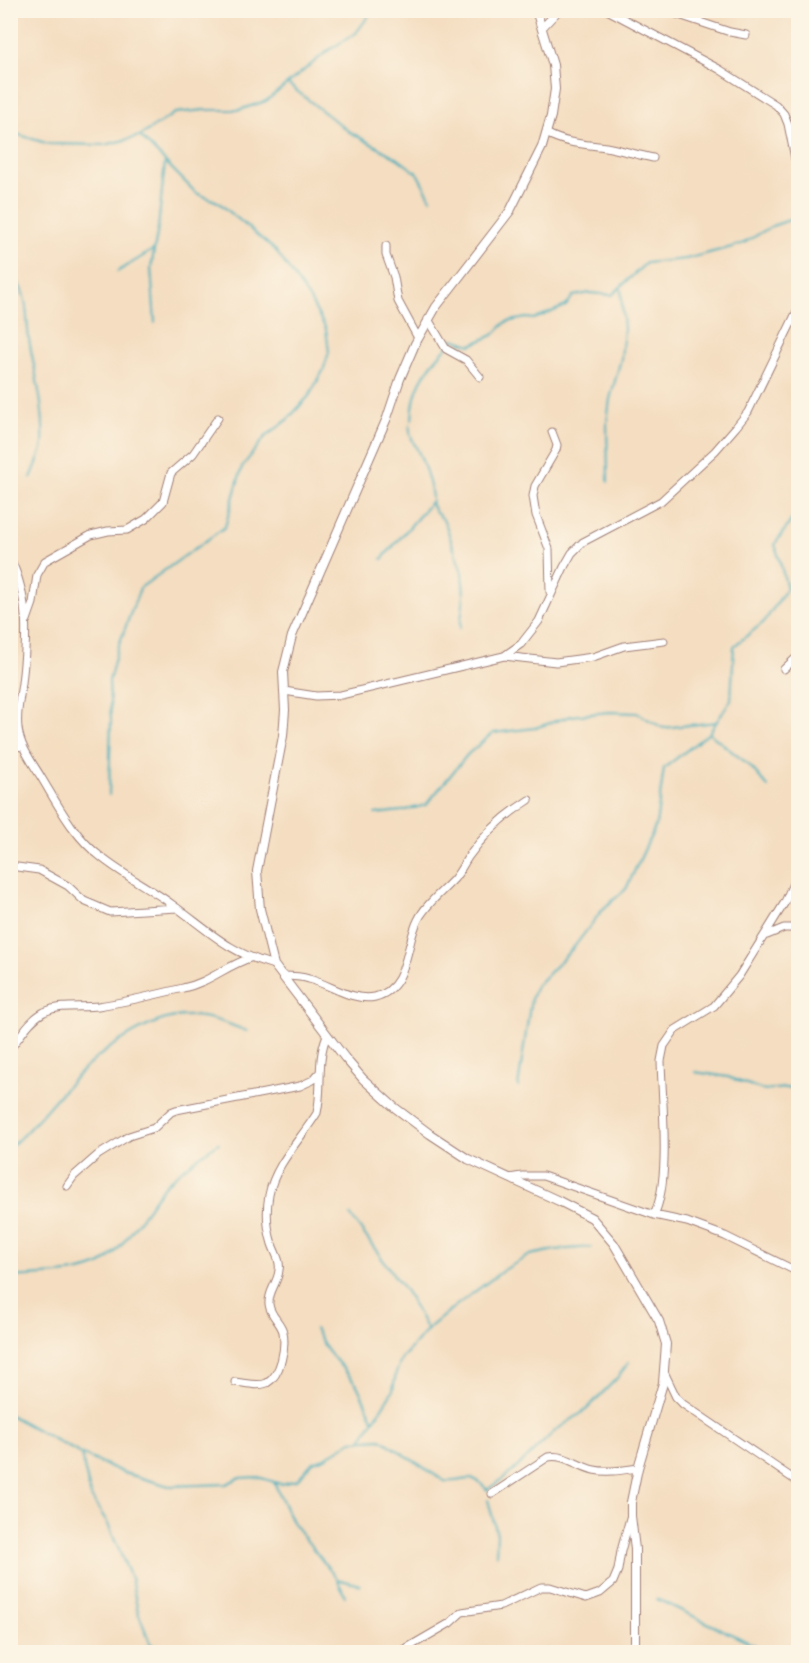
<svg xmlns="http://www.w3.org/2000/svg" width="809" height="1663" font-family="Vollkorn,serif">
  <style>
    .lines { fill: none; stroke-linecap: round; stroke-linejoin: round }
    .stream { stroke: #3cabba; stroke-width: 2 }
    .minor-casing { stroke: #9f7e76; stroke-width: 9 }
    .tertiary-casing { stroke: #9f7e76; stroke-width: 10 }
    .minor { stroke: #fff; stroke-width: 7 }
    .tertiary { stroke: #fff; stroke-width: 8 }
  </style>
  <rect width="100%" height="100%" fill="#fcf5e5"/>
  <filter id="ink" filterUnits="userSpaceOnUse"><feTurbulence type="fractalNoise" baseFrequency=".0167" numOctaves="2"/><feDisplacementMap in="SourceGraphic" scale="12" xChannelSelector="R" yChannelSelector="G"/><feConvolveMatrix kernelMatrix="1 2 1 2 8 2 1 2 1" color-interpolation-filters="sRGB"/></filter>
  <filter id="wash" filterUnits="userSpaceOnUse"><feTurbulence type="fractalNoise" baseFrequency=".008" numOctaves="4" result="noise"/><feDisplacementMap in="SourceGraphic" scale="24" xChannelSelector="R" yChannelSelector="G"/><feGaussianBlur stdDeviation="1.35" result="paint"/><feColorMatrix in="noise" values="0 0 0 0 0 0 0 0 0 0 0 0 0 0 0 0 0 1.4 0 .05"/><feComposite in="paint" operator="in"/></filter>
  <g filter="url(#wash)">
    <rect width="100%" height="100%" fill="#f4ddc0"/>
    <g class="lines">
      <path class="stream" d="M288,84L348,131L397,158L417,173L431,199
        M10,132L49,144L105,145L140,136L175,113L205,110H239L266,101L329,50L356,33L373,10
        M10,145L13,133
        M10,270C32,300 24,313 30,345C36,378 45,410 43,443C42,454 35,467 31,478
        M117,272L153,250
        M155,323L151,268L158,228L165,162
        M447,347L453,339L471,345L493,335L506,322L526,318L534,319L566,306L573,296L590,293L612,295L646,263L686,259L732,247L744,243L772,226L798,217
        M412,420C413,388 423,373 445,349
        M608,482L607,422L610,399L621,359L624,329L621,289
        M431,503L435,512L442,518L445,523L462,572L464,595L460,628
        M382,559L432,501C432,487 426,471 421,458C417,447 408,436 410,425
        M709,733L750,766L768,787
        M109,795L111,719L109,681L117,650L140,588L225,527L242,467L265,437L286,421L309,396L323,371L329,352L326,329L309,298L276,251L218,202L196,193L140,136
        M375,814L402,811L426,805L468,754L493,733L535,728L571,716L609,712L637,713L663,728L717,722
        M695,1072L728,1077L763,1090L798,1087
        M518,1087L531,999L536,986L574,947L603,909L626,889L656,825L664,768L709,733L731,700L734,646L764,622L787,588L775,544L798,511
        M10,1147C34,1127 51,1102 73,1080C98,1053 151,1014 190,1016C210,1016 228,1024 247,1031
        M351,1216L407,1293L427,1330
        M10,1277C39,1274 75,1277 101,1264C120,1255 149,1203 165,1185C181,1169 200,1155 219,1143
        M315,1329L327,1350L357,1385L373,1419
        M10,1415L81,1454L124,1473L169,1486L227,1484L238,1478L258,1477L281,1484L297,1480L313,1462L325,1458L352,1441L381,1439L444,1481C464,1484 472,1470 487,1490L512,1472L556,1430L586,1410L617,1378L629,1362
        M361,1440L393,1390L396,1373L402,1358L430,1327L454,1307L504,1270L530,1255L555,1250L592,1247
        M81,1454L91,1497L107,1522L131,1578L138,1612L150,1643L160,1652
        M274,1482L292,1522L337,1579L345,1596
        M488,1500L497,1534L496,1555
        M337,1579L360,1585
        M657,1599L769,1652"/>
    </g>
  </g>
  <g filter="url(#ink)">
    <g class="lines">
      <g class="minor-casing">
        <path id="minor" d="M607,10L719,69L776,105L784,114L788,124L796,163
          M664,10L730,32L746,35
          M542,28L559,10
          M546,133C566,144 584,144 606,147C622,150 638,155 653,158
          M386,246V255L394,277L398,301L418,338
          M428,319L446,349L466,360L480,377
          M10,558C30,598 27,641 22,683C20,698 16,713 18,728C20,747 32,762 41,777C58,805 74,837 101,857C123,875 150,888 173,905C209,931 229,953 274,965
          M550,592L549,549L536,515L533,496L535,486L556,450L557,445L552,432
          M27,620L33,603L37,575L45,561L91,535L108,531L127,530L146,519L163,502L171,473L193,454L218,418
          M504,656L556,662L593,657L624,646L664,641
          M784,669L798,656
          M284,691L316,696L341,695L504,656L521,644L539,621L564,567L572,553L583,542L661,501L715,451L736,427L748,412L798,309
          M10,745L23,747
          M10,866L39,870L68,886L84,901L110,912L177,908
          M767,935L784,928H798
          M282,976C291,976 300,976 309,979C329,984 353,1002 375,997C409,989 405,945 418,920C426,904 442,892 454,879C460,872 464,863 469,856C486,832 505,815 529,800
          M10,1049C20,1037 29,1020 44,1012C62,1004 79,1008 98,1006C126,1002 155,995 183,988C208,983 226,966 250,958
          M509,1178L522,1176H543L654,1215L687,1222L725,1236L798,1272
          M67,1186L74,1176L98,1155L129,1136L154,1128L171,1112L176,1110L300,1086L313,1080L319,1073
          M654,1215C671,1180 662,1102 661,1061L664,1046L675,1030L714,1006L739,976L785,902L798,872
          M665,1374L676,1397L683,1404L798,1482
          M235,1382C245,1383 258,1387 267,1383C281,1375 286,1347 283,1332C281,1322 270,1316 269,1304C268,1291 278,1283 279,1270C281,1261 275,1253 272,1244C267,1228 266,1211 269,1195C275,1164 301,1139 317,1113C323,1087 316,1061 327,1035
          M492,1494L548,1457C565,1454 577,1466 594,1470C608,1473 623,1470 638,1468
          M400,1652L450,1623L462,1612L501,1606L541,1587H550L586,1598L600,1593L613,1582L618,1570L621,1551L630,1518"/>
      </g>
      <g class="tertiary-casing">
        <path id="tertiary" d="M536,10L553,65L555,89L551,116L542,147L510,211L436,307L415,344L400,379L387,418L292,636L283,672L285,710L283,736L257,871L260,909L274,965L345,1058L363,1079L394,1107L430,1134L468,1159L559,1201L592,1218L614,1244L659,1321L666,1344L663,1383L638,1468L631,1502V1516L635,1549V1652"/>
      </g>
      <use href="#minor" class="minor"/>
      <use href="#tertiary" class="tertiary"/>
    </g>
  </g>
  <rect width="809" height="1663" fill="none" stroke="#fcf5e5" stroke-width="36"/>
</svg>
